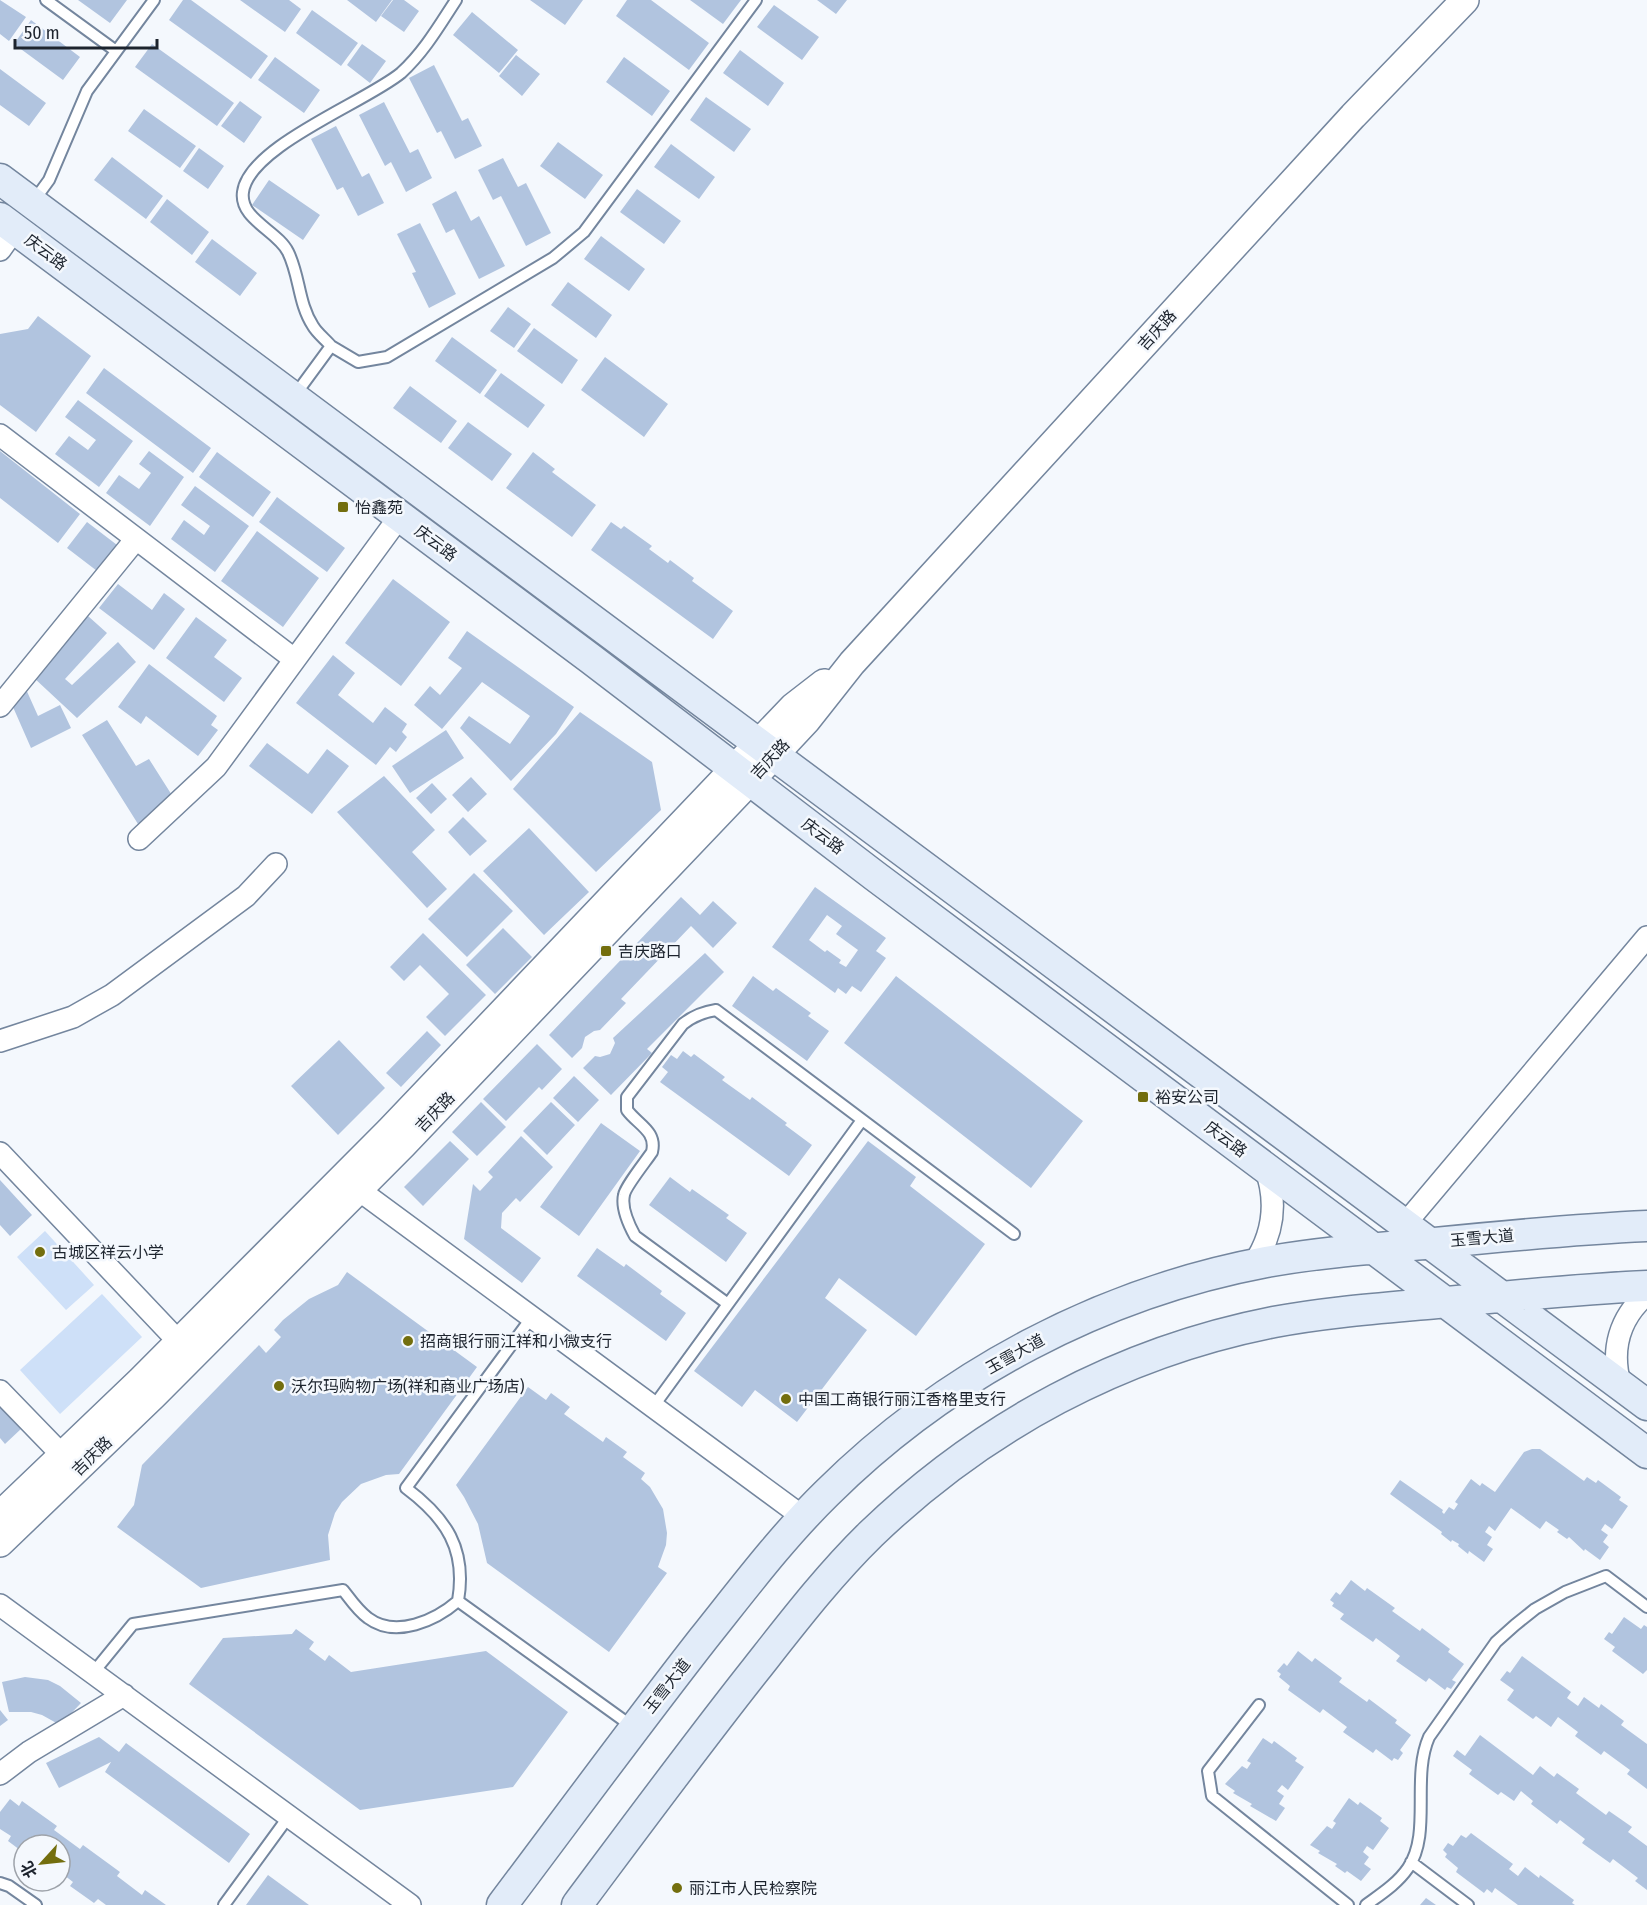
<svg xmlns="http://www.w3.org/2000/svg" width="1647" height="1905" font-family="'Fira Sans Condensed','Noto Sans SC',sans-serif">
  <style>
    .green { fill: #cee0f8 }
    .building { fill: #b1c4df; fill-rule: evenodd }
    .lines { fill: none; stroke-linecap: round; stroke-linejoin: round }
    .service-casing { stroke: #74869e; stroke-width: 14 }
    .minor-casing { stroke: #74869e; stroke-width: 24 }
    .tertiary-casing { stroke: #74869e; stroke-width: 30 }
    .secondary-casing { stroke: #74869e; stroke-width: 33 }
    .service { stroke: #fff; stroke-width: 10 }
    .minor { stroke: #fff; stroke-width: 21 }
    .tertiary { stroke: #fff; stroke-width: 27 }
    .secondary { stroke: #e2ecf9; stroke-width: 30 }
    .poi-dot { fill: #736e0e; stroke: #f4f8fd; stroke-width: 2 }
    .labels { text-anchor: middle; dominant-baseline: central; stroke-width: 5; stroke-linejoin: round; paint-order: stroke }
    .street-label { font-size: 16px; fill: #1d242e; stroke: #f4f8fd }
    .poi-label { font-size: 16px; fill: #1d242e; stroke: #f4f8fd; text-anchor: start }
  </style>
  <rect width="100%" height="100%" fill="#f4f8fd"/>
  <path class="green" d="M45,1231L94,1285L66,1310L17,1257Z
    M102,1294L142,1337L60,1414L20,1370Z"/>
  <path class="building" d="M0,0L26,17L9,41L0,34Z
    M78,0H127L110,23Z
    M183,0H191L268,56L251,79L169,20Z
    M240,0H289L301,9L285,32Z
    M347,0H392L376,22Z
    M393,0H404L419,11L404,32L381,16Z
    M530,0H583L565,25Z
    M627,0H651L709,43L689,70L616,16Z
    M690,0H741L723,24Z
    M817,0H847L836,14Z
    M774,5L819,37L802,60L757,27Z
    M312,10L358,43L341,66L296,33Z
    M472,12L518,50L499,73L453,35Z
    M31,20L80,57L63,80L14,44Z
    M152,44L234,103L217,126L135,67Z
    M362,44L386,61L370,83L347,65Z
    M740,50L784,83L768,106L723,73Z
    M516,55L540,74L522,96L499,76Z
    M275,57L320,90L304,113L258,80Z
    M624,57L670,91L652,116L606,82Z
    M434,65L462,121L468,118L482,146L455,159L441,131L437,133L409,78Z
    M0,69L46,103L29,126L0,105Z
    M706,97L751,129L734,152L690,120Z
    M240,101L262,117L244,143L221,126Z
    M384,102L410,153L418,149L432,178L406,192L391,162L385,166L359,115Z
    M144,109L196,146L180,168L128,131Z
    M336,126L362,177L369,173L384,203L358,216L343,187L337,190L311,139Z
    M558,142L603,175L585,199L540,166Z
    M671,144L715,177L699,199L654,167Z
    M199,148L224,166L208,189L183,171Z
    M112,157L163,196L146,219L94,180Z
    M503,158L518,187L526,183L551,233L526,246L501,196L493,200L478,170Z
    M269,180L320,215L303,240L252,205Z
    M637,189L681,221L664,244L620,212Z
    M456,191L471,221L479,216L505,266L479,279L454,229L446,233L432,204Z
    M167,199L209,232L192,255L150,222Z
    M420,223L456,294L429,308L412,273L416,272L397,234Z
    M601,236L645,269L629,291L584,259Z
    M212,239L257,273L240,296L195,262Z
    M568,282L612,315L596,338L551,305Z
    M508,307L531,324L514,348L490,331Z
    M38,316L91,356L36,432L0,405V334L28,329Z
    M534,328L578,360L562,384L517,351Z
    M452,337L497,370L480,394L435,361Z
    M605,357L668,404L644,437L581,390Z
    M104,368L211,448L193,473L86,393Z
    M501,373L545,405L528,428L484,396Z
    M410,386L457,421L441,443L393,408Z
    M78,400L133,441L99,487L55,454L69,436L88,450L96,440L65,417Z
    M468,422L512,454L492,481L448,448Z
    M0,451L80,514L58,543L0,498Z
    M149,451L184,477L150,526L106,493L119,475L139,489L151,473L139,464Z
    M217,452L271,492L253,517L199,477Z
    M533,452L555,469L552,472L596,505L572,537L506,488Z
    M195,486L249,526L215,572L171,539L184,520L204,535L210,526L181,505Z
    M277,497L345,548L327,572L259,522Z
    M87,522L121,548L101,574L67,548Z
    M611,522L621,529L624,526L652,546L649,549L668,563L670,560L694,578L692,581L733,611L713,639L591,550Z
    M257,531L319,578L283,627L221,581Z
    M393,579L450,622L401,686L345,643Z
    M118,584L152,610L164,593L185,609L154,650L99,608Z
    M88,616L107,633L65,679L72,685L118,642L136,662L77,718L33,677Z
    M196,617L227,640L214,657L242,678L224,702L166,658Z
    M467,631L574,707L556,734L511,781L460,728L469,716L510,744L530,716L482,682L442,729L414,705L430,686L440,695L462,668L448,658Z
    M333,655L355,673L338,695L373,723L385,707L407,724L402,732L407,737L396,752L390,747L376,765L296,703Z
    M149,664L217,716L211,725L218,730L198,756L146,716L141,724L118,707Z
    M25,687L38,716L60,705L71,728L31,748L13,707Z
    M580,712L652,762L661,810L596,872L513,789Z
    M107,720L136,766L149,759L175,800L138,824L82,735Z
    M446,730L464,758L410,793L392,766Z
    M267,743L308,774L327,749L349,766L312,814L249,766Z
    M384,776L435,830L412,852L447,889L427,908L337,812Z
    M471,777L487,794L468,812L452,795Z
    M432,783L447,799L431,814L416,798Z
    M463,817L487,841L470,856L448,832Z
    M529,828L589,892L544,935L483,871Z
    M474,873L513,911L467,957L428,919Z
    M815,887L886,938L876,951L886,958L861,992L852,986L846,994L838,988L835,993L772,947ZM827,915L842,926L836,934L858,950L846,967L839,963L841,960L827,950L825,952L809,940Z
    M681,897L700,915L713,901L737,923L713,948L691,926L621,999L626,1003L600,1030L594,1031L585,1037L582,1048L572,1058L549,1035Z
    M503,928L532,957L495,994L466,965Z
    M423,933L486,995L445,1036L426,1017L449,994L420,965L404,981L390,967Z
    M705,953L724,972L647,1049L652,1053L611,1095L583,1068L595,1056L600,1057L610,1054L615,1043L613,1038Z
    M753,976L773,991L776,988L811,1013L808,1016L829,1031L807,1061L732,1006Z
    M896,976L1083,1121L1031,1188L844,1043Z
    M427,1031L441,1045L401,1087L386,1073Z
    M339,1040L385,1088L338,1135L291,1086Z
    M537,1044L562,1069L542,1090L539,1087L506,1121L483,1099Z
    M683,1051L691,1057L694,1054L725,1077L722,1080L750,1100L752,1097L787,1123L785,1125L812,1145L789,1176L660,1082L668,1072L662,1067L671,1055L677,1059Z
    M574,1076L599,1100L578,1122L553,1098Z
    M481,1102L506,1127L477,1156L452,1132Z
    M551,1102L575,1125L547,1155L523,1131Z
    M601,1123L640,1151L579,1236L540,1207Z
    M521,1136L553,1167L520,1202L516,1198L502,1213L501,1228L541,1258L522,1283L464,1239L473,1184L480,1191L493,1177L488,1172Z
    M450,1141L469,1159L423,1206L404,1187Z
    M868,1141L916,1177L910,1186L985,1244L916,1336L839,1278L825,1298L867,1330L797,1422L755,1390L742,1407L694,1371Z
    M670,1177L690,1192L692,1189L729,1215L726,1218L747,1233L726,1262L649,1205Z
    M0,1180L32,1215L10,1236L0,1225Z
    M597,1248L624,1267L626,1264L662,1291L660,1294L686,1313L666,1341L577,1276Z
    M347,1272L477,1367L399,1474L386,1475L361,1484L342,1502L335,1513L328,1535L330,1560L201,1588L117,1527L134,1505L142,1465L259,1345L266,1353L281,1337L274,1330L283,1320L309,1299L338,1285Z
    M528,1387L546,1400L551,1393L570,1407L564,1414L603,1442L606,1437L627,1452L623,1457L645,1473L641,1479L650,1487L663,1509L667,1533L666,1545L658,1567L667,1573L609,1652L487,1563L478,1524L464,1497L456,1485Z
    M0,1406L22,1428L5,1444L0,1438Z
    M1532,1449H1540L1584,1481L1587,1477L1596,1483L1598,1480L1621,1497L1619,1500L1628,1506L1612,1529L1605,1524L1601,1530L1608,1535L1603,1542L1609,1547L1600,1560L1585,1549L1584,1551L1569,1537L1567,1539L1557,1532L1559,1530L1546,1521L1540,1529L1511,1508L1495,1531L1489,1526L1485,1532L1492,1537L1487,1545L1493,1549L1484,1562L1469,1551L1468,1554L1458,1546L1459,1544L1452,1540L1451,1542L1441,1534L1442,1532L1390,1494L1400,1480L1443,1510L1442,1512L1444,1514L1449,1507L1454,1510L1458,1504L1455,1502L1471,1479L1480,1486L1482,1483L1495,1492L1524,1452Z
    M1351,1580L1365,1591L1367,1588L1395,1608L1392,1611L1420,1631L1422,1628L1450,1649L1448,1652L1464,1664L1452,1680L1456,1682L1451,1689L1447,1687L1445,1690L1429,1678L1426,1682L1396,1661L1400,1656L1376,1638L1373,1642L1340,1619L1344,1614L1332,1606L1334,1603L1330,1600L1336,1592L1340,1595Z
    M1624,1617L1641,1629L1644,1625L1647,1627V1670L1643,1674L1612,1651L1615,1647L1604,1639L1609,1632L1612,1634Z
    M296,1629L314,1642L309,1649L325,1661L329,1655L351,1672L486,1651L568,1712L513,1787L360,1810L189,1684L223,1638L292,1634Z
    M1298,1651L1312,1662L1315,1658L1342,1678L1339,1682L1367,1702L1369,1699L1397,1720L1395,1723L1411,1735L1400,1750L1403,1753L1398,1760L1394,1758L1392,1761L1376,1749L1373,1753L1343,1732L1347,1727L1323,1709L1320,1713L1288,1690L1290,1686L1279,1677L1281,1674L1277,1671L1284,1663L1287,1666Z
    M1522,1656L1571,1692L1567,1698L1578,1706L1584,1697L1599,1708L1601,1704L1624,1721L1621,1725L1647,1744V1789L1627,1774L1630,1770L1604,1751L1601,1755L1575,1736L1578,1732L1558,1717L1551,1727L1536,1716L1533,1719L1507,1700L1514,1690L1500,1680L1507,1671L1510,1673Z
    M25,1677L48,1680L60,1686L81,1703L60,1725L42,1715L31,1712H9L2,1682Z
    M0,1710L8,1720L0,1726Z
    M1480,1735L1533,1775L1540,1766L1554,1777L1557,1773L1579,1789L1576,1793L1606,1815L1609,1811L1632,1827L1628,1832L1647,1846V1890L1635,1881L1638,1878L1613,1859L1610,1863L1582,1843L1585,1839L1560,1820L1557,1824L1531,1804L1533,1801L1521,1791L1514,1801L1501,1792L1498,1795L1469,1774L1472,1770L1453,1756L1457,1750L1465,1756Z
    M99,1737L119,1752L126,1743L250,1834L229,1863L105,1772L111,1762L59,1788L46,1763Z
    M1263,1738L1272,1744L1274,1741L1297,1758L1295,1761L1304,1767L1288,1790L1282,1785L1277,1791L1284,1796L1279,1804L1285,1808L1276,1821L1250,1806L1252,1804L1233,1793L1235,1791L1225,1784L1242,1766L1247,1769L1251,1763L1247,1761Z
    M1349,1798L1358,1805L1360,1802L1382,1818L1380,1821L1389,1828L1373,1850L1367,1846L1363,1852L1369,1857L1364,1864L1371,1869L1361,1881L1347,1871L1345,1873L1335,1866L1337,1864L1318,1853L1320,1851L1310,1845L1327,1826L1332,1829L1336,1823L1333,1821Z
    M10,1799L19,1806L22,1801L57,1826L54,1830L80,1849L83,1845L120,1872L117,1876L142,1895L145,1890L166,1905H106L98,1899L94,1903L70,1886L73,1882L60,1872V1845H24V1853L8,1841L11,1836L0,1829V1812Z
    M1471,1833L1513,1864L1509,1869L1518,1876L1525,1867L1539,1878L1540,1875L1574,1900L1572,1903L1575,1905H1518L1495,1888L1492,1893L1487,1889L1484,1893L1456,1872L1458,1868L1445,1857L1447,1854L1443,1850L1448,1843L1453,1846L1461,1835L1466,1838Z
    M268,1875L309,1905H246Z
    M1426,1898L1436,1905H1420Z"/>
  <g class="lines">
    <g class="service-casing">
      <path id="service" d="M46,0L116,51
        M33,202L49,180L87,91L154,0
        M331,346C325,339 317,333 313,326C298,303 300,276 288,252C278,231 239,219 243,192C249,146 366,102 401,73C424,52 439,26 456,0
        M295,395L331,346L358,362L387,357L553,258L584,232L756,0
        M728,1304L635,1236C629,1225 621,1208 624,1195C625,1187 646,1161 652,1152C657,1131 638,1125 627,1110V1097L683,1024C693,1016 703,1012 716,1010L1014,1234
        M653,1407L862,1120
        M458,1601L633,1727
        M93,1673L133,1624L343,1590C350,1599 358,1611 368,1618C396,1639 436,1620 458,1601C467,1549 446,1518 406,1488L532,1317
        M1259,1705L1208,1771L1212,1796L1348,1905
        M1411,1862L1468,1905
        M0,1883L9,1886L36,1905
        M224,1905L289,1816
        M1366,1905C1381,1894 1397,1884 1408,1868C1432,1833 1411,1778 1429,1737L1496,1642L1515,1625L1535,1609L1565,1592L1606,1576L1647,1607"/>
    </g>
    <g class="minor-casing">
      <path id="minor" d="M0,250L15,229
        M0,435L294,659
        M0,706L136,539
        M139,839L216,767L400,516
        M0,1041L73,1017L112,995L246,896L276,864
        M0,1153L179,1342
        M359,1190L803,1517
        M1405,1224L1647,937
        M1253,1265C1274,1234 1278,1202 1265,1167
        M1620,1384C1611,1350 1619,1318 1647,1294
        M0,1391L63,1456
        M0,1605L410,1905
        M0,1774L29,1752L124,1695"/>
    </g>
    <g class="tertiary-casing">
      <path id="tertiary" d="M0,1515L140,1381L389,1131L793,707L824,683
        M0,1543L154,1395L403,1145L750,781L807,720L852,663L1353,116L1465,0"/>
    </g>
    <g class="secondary-casing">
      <path id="secondary" d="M0,179L1647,1405
        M0,218L591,659L875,876L1647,1453
        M502,1905C569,1816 635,1726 703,1639C743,1589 781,1538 827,1493C946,1375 1101,1293 1266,1262C1322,1252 1379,1248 1435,1243C1505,1236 1576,1229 1647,1226
        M577,1905C636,1826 695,1746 756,1669C793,1622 829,1575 871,1534C983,1426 1121,1352 1274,1322C1327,1312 1383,1308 1437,1303C1507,1296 1577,1289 1647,1286"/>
    </g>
    <use href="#service" class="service"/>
    <use href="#minor" class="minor"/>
    <use href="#tertiary" class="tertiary"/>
    <use href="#secondary" class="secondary"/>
  </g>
  <g class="poi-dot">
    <rect x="337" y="501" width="12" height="12" rx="3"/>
    <rect x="600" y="945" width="12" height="12" rx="3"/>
    <rect x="1137" y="1091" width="12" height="12" rx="3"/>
    <circle cx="40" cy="1252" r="6"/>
    <circle cx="408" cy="1341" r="6"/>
    <circle cx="279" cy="1386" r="6"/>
    <circle cx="786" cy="1399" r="6"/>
    <circle cx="677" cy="1888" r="6"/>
  </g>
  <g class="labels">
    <g class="street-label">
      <text transform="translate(46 252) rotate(37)">庆云路</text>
      <text transform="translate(1157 330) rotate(-48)">吉庆路</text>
      <text transform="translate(436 543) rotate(37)">庆云路</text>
      <text transform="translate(770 759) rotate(-47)">吉庆路</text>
      <text transform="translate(823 836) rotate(37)">庆云路</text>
      <text transform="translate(435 1112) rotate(-46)">吉庆路</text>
      <text transform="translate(1226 1139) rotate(37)">庆云路</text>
      <text transform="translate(1482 1238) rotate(-5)">玉雪大道</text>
      <text transform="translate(1015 1354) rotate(-29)">玉雪大道</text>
      <text transform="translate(92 1456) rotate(-44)">吉庆路</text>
      <text transform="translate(667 1686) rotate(-52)">玉雪大道</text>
    </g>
    <g class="poi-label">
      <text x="355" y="507">怡鑫苑</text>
      <text x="618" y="951">吉庆路口</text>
      <text x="1155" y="1097">裕安公司</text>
      <text x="52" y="1252">古城区祥云小学</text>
      <text x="420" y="1341">招商银行丽江祥和小微支行</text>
      <text x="291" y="1386">沃尔玛购物广场(祥和商业广场店)</text>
      <text x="798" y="1399">中国工商银行丽江香格里支行</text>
      <text x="689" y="1888">丽江市人民检察院</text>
    </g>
  </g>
  <g transform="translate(42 1863) rotate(243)"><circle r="28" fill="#f4f8fd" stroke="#9ea3aa" stroke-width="1.5"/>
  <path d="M0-4.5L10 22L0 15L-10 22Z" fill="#736e0e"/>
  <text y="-9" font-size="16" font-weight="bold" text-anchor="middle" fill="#1d242e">北</text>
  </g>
  <path d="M15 39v9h142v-9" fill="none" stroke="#1d242e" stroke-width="3"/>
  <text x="24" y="39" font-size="18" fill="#1d242e" stroke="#f4f8fd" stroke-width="4.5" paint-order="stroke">50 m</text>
</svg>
